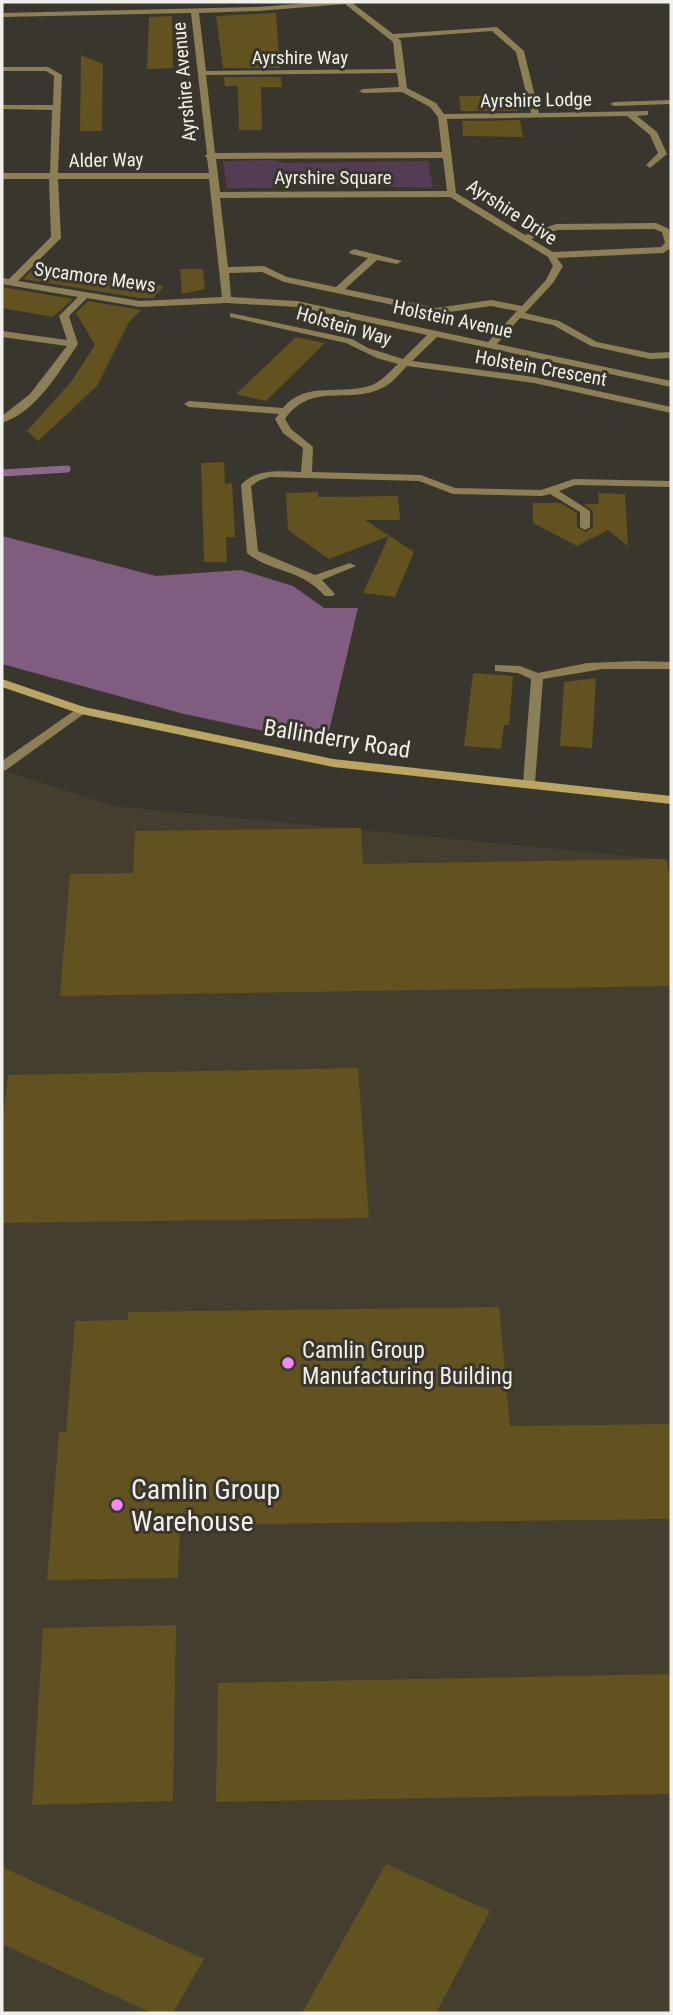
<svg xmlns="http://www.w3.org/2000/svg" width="673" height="2015" font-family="'Roboto Condensed',sans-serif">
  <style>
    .built { fill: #433e2e }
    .green { fill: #533d52 }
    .forest { fill: #805c80 }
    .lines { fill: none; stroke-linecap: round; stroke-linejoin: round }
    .stream { stroke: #8d688d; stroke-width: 7 }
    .building { fill: #625220 }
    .street { fill: #8c7e55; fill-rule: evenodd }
    .secondary { fill: #bca563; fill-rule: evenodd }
    .poi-dot { fill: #f28af3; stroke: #39362d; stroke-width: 2.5 }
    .labels { text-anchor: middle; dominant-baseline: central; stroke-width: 6; stroke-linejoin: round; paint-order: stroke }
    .far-street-label { font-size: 19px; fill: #f2f0ea; stroke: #39362d }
    .street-label { font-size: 23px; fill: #f2f0ea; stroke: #39362d }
    .poi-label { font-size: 23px; fill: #f2f0ea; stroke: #39362d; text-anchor: start }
    .near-poi-label { font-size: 28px; fill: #f2f0ea; stroke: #39362d; text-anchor: start }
  </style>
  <rect width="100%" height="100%" fill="#39362d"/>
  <path class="built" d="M2,770L114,806L671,860V2013H2Z"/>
  <path class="green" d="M273,160L283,163L428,161L433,188L279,184L273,188H227L223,161Z"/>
  <path class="forest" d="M2,536L156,576L241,570L293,586L324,608H358L326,744L184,714L2,664Z"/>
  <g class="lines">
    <path class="stream" d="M2,473L67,469"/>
  </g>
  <path class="building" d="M276,13L280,68H223L216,16Z
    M172,16L173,68L147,69L149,17Z
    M81,55L103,64L102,131H80Z
    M224,77H281L282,87H261L262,130H239L238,86H225Z
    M459,96H516L518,111H461Z
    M520,120L523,137L463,136L462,121Z
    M36,266L45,267L164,286L153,298H140L23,279Z
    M180,269H203L205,289L182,294Z
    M2,287L73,299L53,317L2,308Z
    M88,301L141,310L129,322L97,386L38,441L27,431L71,382L95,345L76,313Z
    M296,337L325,343L266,401L236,394Z
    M224,462L225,484L232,483L235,537H226L227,562H204L201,463Z
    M318,492V497L398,496L400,520H365L414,552L395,597L363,593L389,536L329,559L288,530L286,493Z
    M598,493L625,494L628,546L608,530L577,546L533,523V503H560L577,513V527L586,532L593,527V511L584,504H599Z
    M473,673L513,676L509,725H504L501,749L464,746Z
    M596,678L592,748L560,746L564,682Z
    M361,828L363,864L666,859L671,885V986L60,996L70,874L133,873L135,831Z
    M358,1068L369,1218L2,1223V1129L8,1075Z
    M499,1307L510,1426L671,1424V1519L180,1525L178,1578L47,1580L59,1432H66L75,1321L128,1320V1312Z
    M176,1625L173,1801L32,1805L43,1628Z
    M671,1674V1794L216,1802L218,1683Z
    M386,1864L490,1911L436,2013H302Z
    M2,1867L204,1959L173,2013H152L2,1944Z"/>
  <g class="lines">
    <path class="street" d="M321,2H351L393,34L497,27L524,51L539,113L648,111V115L637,116L657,132L667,154L650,168L646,165L658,153L650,135L627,116L447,119L456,193L525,235L556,224L656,223L669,229L671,248L663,253L557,258L563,266L553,283L525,313L559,321L597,342L650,353L671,352V358L650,359L591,346L553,325L520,318L497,344L671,381V387L437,337L412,361L534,377L671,407V413L534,383L407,366C400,373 392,384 382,388C348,405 312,381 285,419L291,429L313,447L312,472L421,475L455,488L541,490L574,479L671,481V487L575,485L559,491L590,511V527L585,530L580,527V512L550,494L542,496L453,494L419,481L270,477L260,480L251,486L258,551L315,575L350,563L356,566L322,580L335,594L333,596H325C300,568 271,573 247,553L241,485C257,468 279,471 301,472L303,448L283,433L275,419L279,414L189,407L184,404L189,401L283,408C305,380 343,396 372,385C382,381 390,371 398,364L377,358L346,343L230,317V313L352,339L368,348L403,359L427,335L297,307L227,303L140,307L87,298L69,316L78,344C59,372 36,412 2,423V416L30,394L67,346L2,337V331L67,340L59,316L78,297L2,284V278L9,279L51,237L49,179H2V173H50L52,110L2,109V105H53L54,76L46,71H2V67H48L62,75L58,173H209L207,158L205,156L207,154L191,13L2,17V13L258,7ZM345,4L393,42L396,69L206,71L199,13L258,11ZM492,31L516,52L531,113L444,114L436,103L407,88L401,41L398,38ZM397,73L399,87L363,89L359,91L363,93L402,92L430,107L438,117L442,152L215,153L206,75ZM443,158L447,191L220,192L216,159ZM58,179H209L222,297L140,301L18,281L61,238ZM450,197L548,257L553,266L546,280L522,306L491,300L436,308L345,289L377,260L397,264L402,261L354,249L349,252L351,254L368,258L336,287L287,277L264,266L228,267L220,198ZM654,229L662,232L665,243L661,247L553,252L531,239L557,230ZM262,272L284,282L436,314L491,306L517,311L488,342L297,301L231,297L229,273Z
      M671,100V104L614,106L610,104L614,102Z
      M637,661L671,662V669H603L543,679L535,783L529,787L525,786L523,783L531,679L518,673L495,671V665L520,666L538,673L587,663Z
      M81,706L85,707L87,710L85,713L6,770L2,771V761Z"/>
    <path class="secondary" d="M2,679L84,707L333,759L671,796V804L333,767L81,714L2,687Z"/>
  </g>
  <g class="poi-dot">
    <circle cx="288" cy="1363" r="7"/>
    <circle cx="117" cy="1505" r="7"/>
  </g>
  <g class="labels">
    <g class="far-street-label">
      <text x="300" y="57">Ayrshire Way</text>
      <text transform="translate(184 82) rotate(-95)">Ayrshire Avenue</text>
      <text transform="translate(536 100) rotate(-1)">Ayrshire Lodge</text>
      <text transform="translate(106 160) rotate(-1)">Alder Way</text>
      <text x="333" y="177">Ayrshire Square</text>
      <text transform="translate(512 212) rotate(33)">Ayrshire Drive</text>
      <text transform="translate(95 277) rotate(8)">Sycamore Mews</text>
      <text transform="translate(453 319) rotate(12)">Holstein Avenue</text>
      <text transform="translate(344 326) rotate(16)">Holstein Way</text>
      <text transform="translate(541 368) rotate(10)">Holstein Crescent</text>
    </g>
    <g class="street-label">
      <text transform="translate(337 739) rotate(9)">Ballinderry Road</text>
    </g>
    <g class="poi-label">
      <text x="302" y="1350">Camlin Group<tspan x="302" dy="26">Manufacturing Building</tspan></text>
    </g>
    <g class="near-poi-label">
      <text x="131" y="1489">Camlin Group<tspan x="131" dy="32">Warehouse</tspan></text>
    </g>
  </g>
  <rect width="673" height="2015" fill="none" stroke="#f2f0ea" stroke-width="7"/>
</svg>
